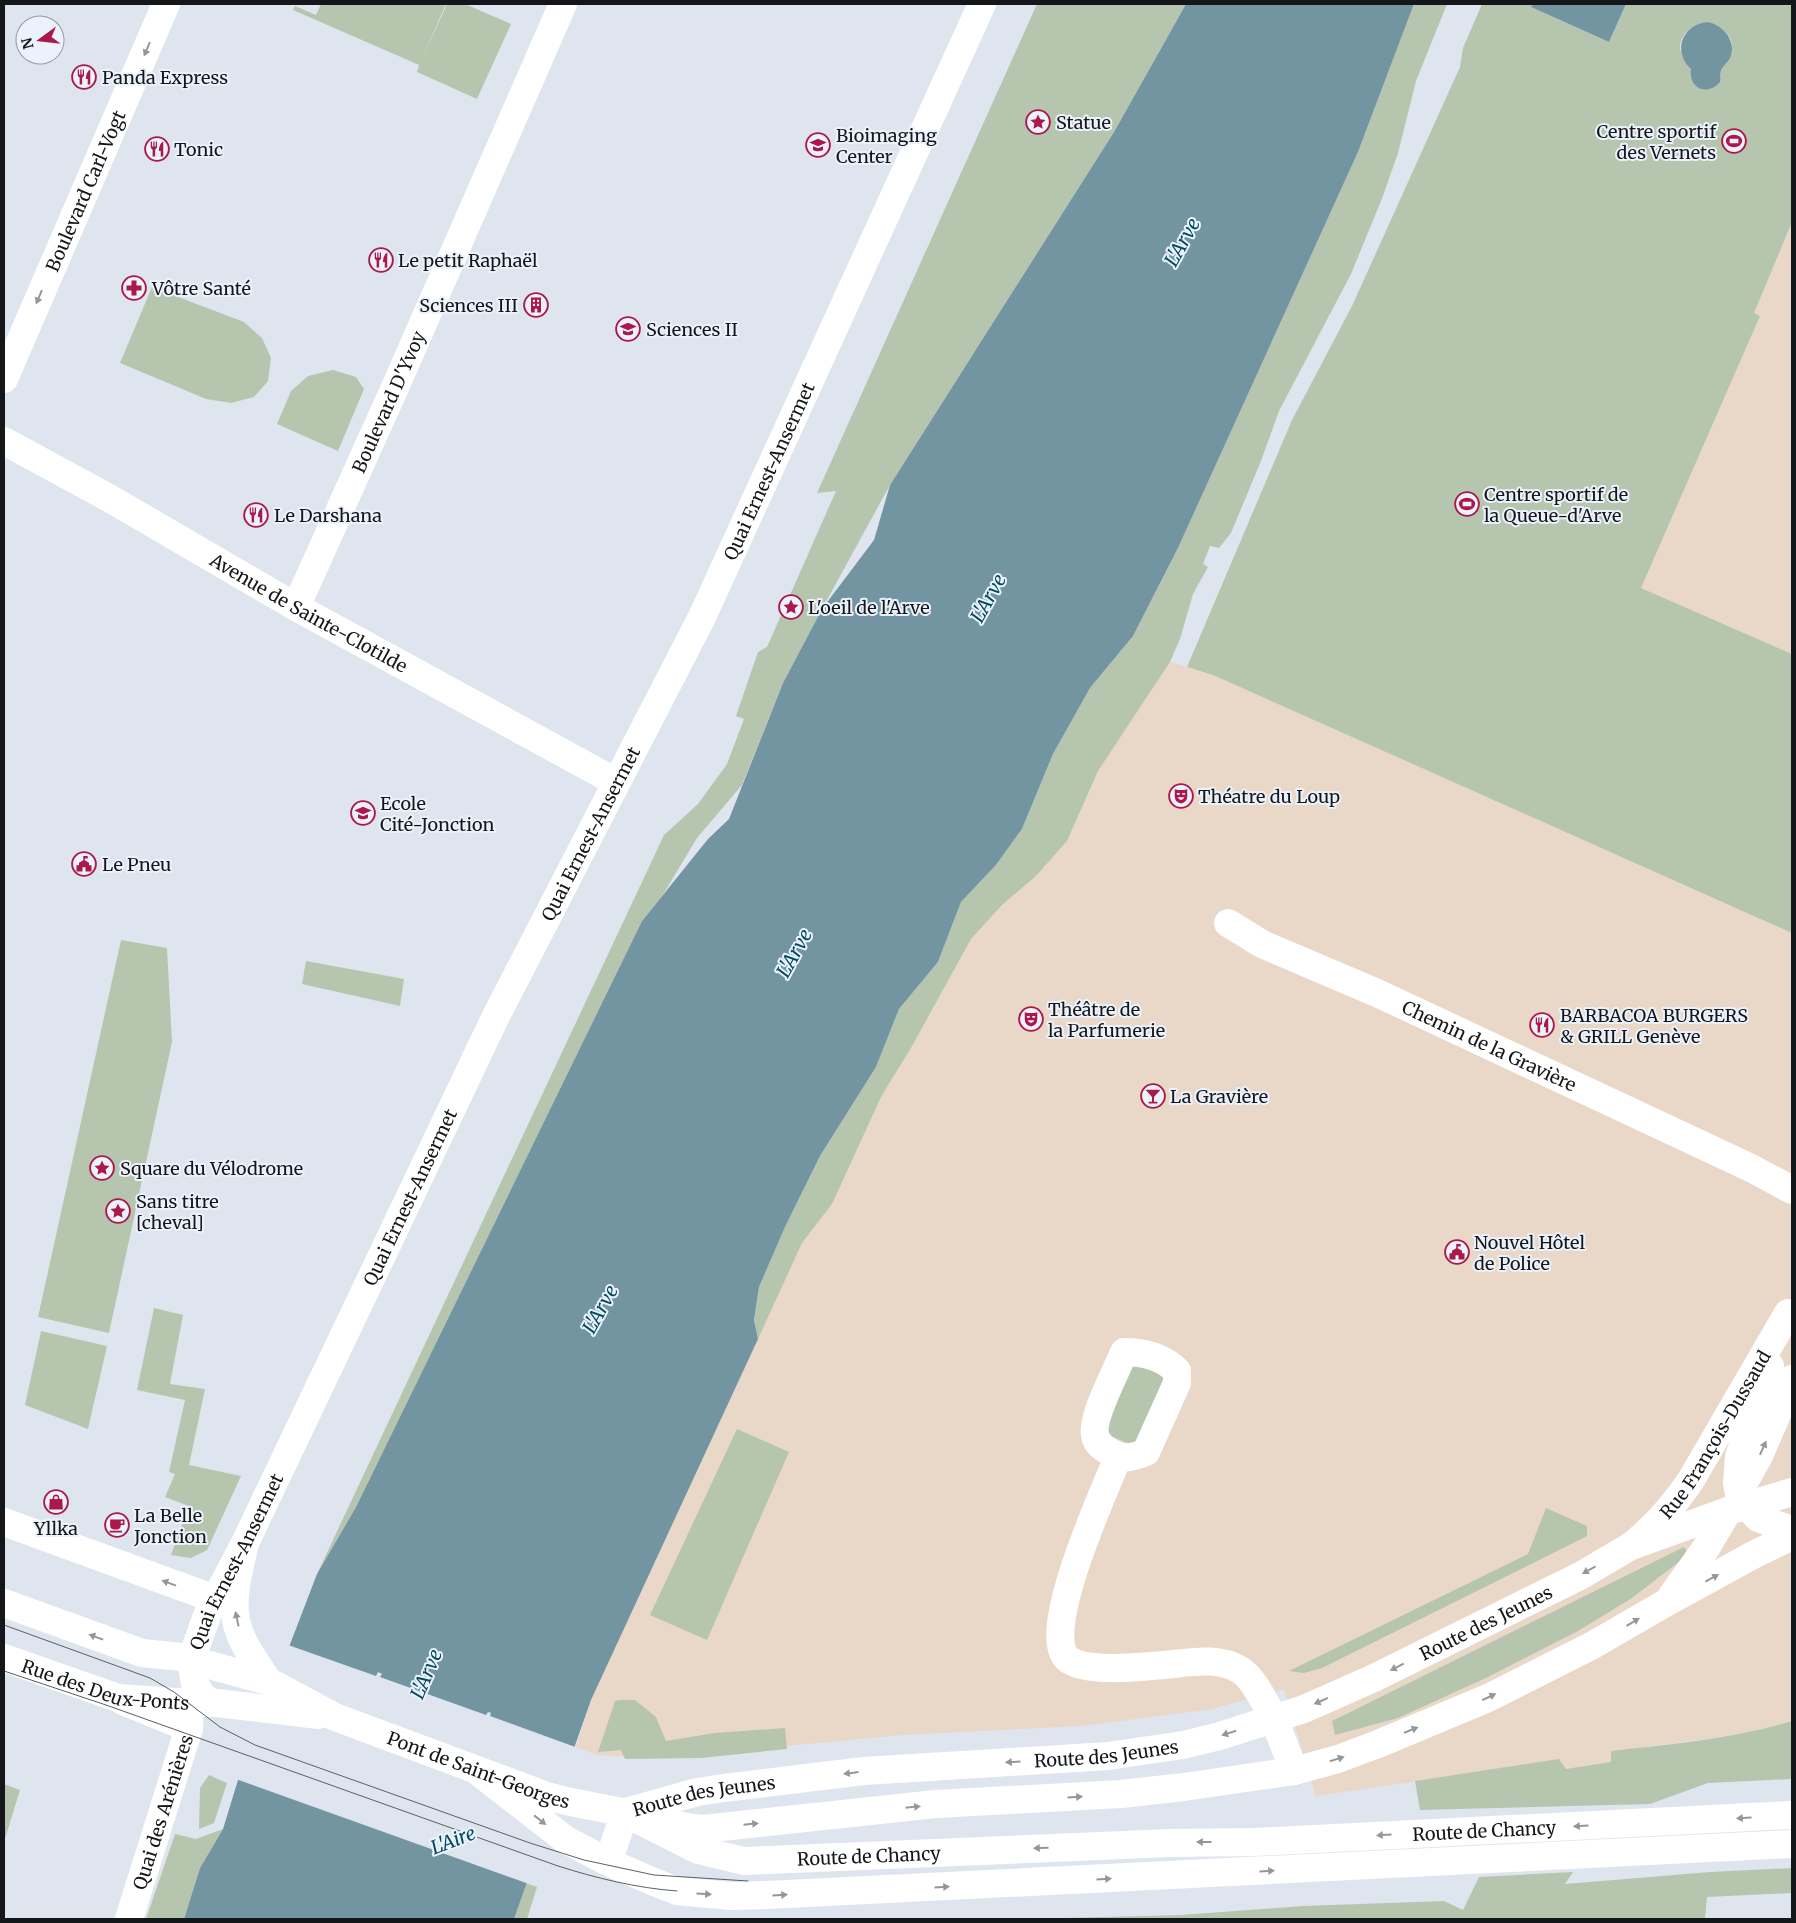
<svg xmlns="http://www.w3.org/2000/svg" width="1796" height="1923" font-family="Merriweather,serif">
  <style>
    .industrial { fill: #e9d7c7 }
    .green { fill: #b6c6ae; fill-rule: evenodd }
    .water { fill: #7395a2 }
    .pier { fill: #dfe5ef }
    .lines { fill: none; stroke-linecap: round; stroke-linejoin: round }
    .minor { stroke: #fff; stroke-width: 28 }
    .tertiary { stroke: #fff; stroke-width: 28 }
    .secondary { stroke: #fff; stroke-width: 28 }
    .primary { stroke: #fff; stroke-width: 28 }
    .tram { stroke: #5b5f64; stroke-width: 1 }
    .oneway { fill: #959698 }
    .labels { text-anchor: middle; dominant-baseline: central; stroke-width: 4; stroke-linejoin: round; paint-order: stroke }
    .poi-label { font-size: 18px; fill: #141619; stroke: #ecf2fc; text-anchor: start }
    .street-label { font-size: 18px; fill: #141619; stroke: #ecf2fc }
    .water-label { font-size: 19px; font-style: italic; fill: #004a5f; stroke: #ecf2fc }
  </style>
  <rect width="100%" height="100%" fill="#dfe5ef"/>
  <path class="industrial" d="M1792,222V654L1641,588L1760,316L1754,313Z
    M1170,662L1213,675L1792,933V1721L1767,1729L1707,1739L1612,1751L1611,1762L1565,1770L1558,1760L1316,1796L1284,1689L1212,1709L1082,1726L903,1735L743,1750L645,1758L597,1755L576,1747L591,1700L802,1243L832,1204L882,1095L911,1048L971,939L1002,905L1036,876L1067,841L1098,771Z"/>
  <path class="green" d="M321,4H446L421,61L447,4H465L511,24L477,99L417,72L419,65L293,10L295,6L316,15Z
    M1037,4H1186L1114,132L890,485L822,609L783,683L742,785L697,838L664,893L642,921L356,1507L317,1574L664,835L698,804L727,764L744,719L736,716L758,652L767,647L836,491L817,493Z
    M1414,4H1447L1416,81L1398,153L1383,196L1351,274L1279,411L1261,461L1231,533L1219,548L1210,546L1203,564L1208,567L1193,594L1180,639L1170,662L1098,771L1067,841L1036,876L1002,905L971,939L911,1048L882,1095L832,1204L802,1243L758,1339L754,1320L759,1287L785,1227L820,1156L876,1067L899,1009L938,962L961,902L996,865L1022,829L1053,754L1090,688L1133,636L1178,548L1358,152Z
    M1482,4H1533L1531,7L1609,42L1626,4H1792V222L1754,313L1760,316L1641,588L1792,654V933L1213,675L1187,667L1292,420L1352,306L1460,67L1463,48ZM1708,22C1736,35 1738,44 1721,69V77L1716,86L1691,73V69C1688,65 1684,60 1682,55C1674,38 1693,23 1708,22Z
    M152,287L244,322L262,338L271,358L268,381L254,397L231,403L206,399L120,363Z
    M333,370L356,377L364,389L338,451L277,424L291,391L308,376Z
    M121,940L167,948L172,1042L109,1333L38,1317Z
    M306,961L404,979L400,1006L302,984Z
    M154,1308L183,1315L170,1384L205,1389L189,1465L241,1476L207,1550L191,1558L171,1555L189,1506L165,1497L175,1474L169,1472L185,1400L137,1390Z
    M41,1331L107,1346L88,1429L25,1405Z
    M1138,1365L1164,1375L1167,1383L1144,1440L1130,1444L1113,1437L1108,1431L1106,1420L1132,1366Z
    M737,1429L789,1452L707,1640L650,1615Z
    M1546,1508L1587,1526V1536L1322,1668L1304,1673L1289,1671L1528,1554Z
    M1684,1547L1689,1554L1632,1598L1578,1631L1488,1677L1398,1718L1335,1735L1332,1721Z
    M620,1700H635L656,1717L666,1741L715,1733L785,1728L787,1749L701,1758L625,1759L621,1750L598,1752L615,1701Z
    M1792,1721V1779L1708,1783L1650,1804L1420,1810L1415,1781L1559,1759L1566,1769L1611,1762V1751C1672,1744 1734,1739 1792,1721Z
    M209,1775L227,1783L214,1823L199,1829L200,1788Z
    M4,1784L20,1790L4,1842Z
    M223,1829L200,1868L184,1919H146L175,1834L196,1839Z
    M1792,1868V1893L1707,1897L1705,1919H1023L1181,1915L1303,1906L1444,1901L1463,1910L1479,1877L1573,1872L1565,1884L1710,1872Z
    M526,1883L537,1887L527,1919H514Z"/>
  <path class="water" d="M1186,4H1414L1358,152L1178,548L1133,636L1090,688L1053,754L1022,829L996,865L961,902L938,962L899,1009L876,1067L820,1156L785,1227L759,1287L754,1320L758,1339L591,1700L514,1919H184L200,1868L223,1829L238,1780L317,1574L356,1507L642,921L708,839L729,819L783,683L822,609L874,540L890,485L1114,132Z
    M1533,4H1626L1609,42L1531,7Z
    M1708,22C1724,26 1737,41 1730,58C1728,62 1722,67 1721,70C1720,74 1721,77 1720,82C1707,97 1688,88 1691,69C1672,52 1682,24 1708,22Z"/>
  <path class="pier" d="M288,1645L376,1676L378,1672L382,1674L380,1677L486,1715L488,1712L491,1713L490,1716L578,1748L529,1884L236,1779Z"/>
  <g class="lines">
    <g class="minor">
      <path id="s1" d="M296,607L397,383L563,4"/>
      <path id="s2" d="M1228,923L1262,944L1377,993L1751,1168L1792,1190"/>
      <path d="M1124,1352C1144,1352 1163,1357 1177,1371V1383L1146,1452C1132,1458 1123,1460 1110,1452C1103,1448 1096,1444 1095,1435C1091,1417 1117,1370 1124,1352Z"/>
      <path d="M1118,1457C1106,1488 1036,1637 1069,1660C1089,1673 1140,1667 1163,1665C1189,1663 1217,1656 1240,1670C1254,1678 1266,1705 1274,1719"/>
      <path d="M4,1522L215,1599"/>
      <path d="M123,1701L189,1728"/>
      <path id="s3" d="M129,1919L189,1728L190,1703"/>
    </g>
    <g class="tertiary">
      <path id="s4" d="M4,379L166,4"/>
      <path id="s5" d="M4,441L109,498L296,607L616,782"/>
      <path id="s6" d="M211,1703L201,1695L195,1684L191,1660L208,1613L245,1543L495,1018L702,617L982,4"/>
    </g>
    <g class="secondary">
      <path d="M1745,1481L1759,1456L1792,1379"/>
      <path d="M1746,1505L1739,1494L1737,1483L1739,1457L1770,1366"/>
      <path id="s7" d="M1631,1546C1655,1527 1674,1505 1691,1480L1788,1313"/>
      <path d="M4,1603L142,1653L182,1657L191,1660"/>
      <path id="s8" d="M4,1658L118,1698L190,1703"/>
      <path d="M481,1774L566,1840L608,1862L654,1882L677,1891L731,1896L767,1895L1792,1844"/>
      <path id="s9" d="M608,1862L625,1813L698,1850L744,1861L1170,1843L1254,1842L1792,1815"/>
    </g>
    <g class="primary">
      <path d="M1746,1505L1758,1518L1792,1530"/>
      <path d="M245,1543C240,1567 231,1595 236,1620C240,1642 256,1662 268,1681"/>
      <path d="M1671,1597L1706,1548L1728,1511"/>
      <path id="s10" d="M191,1660L268,1681L335,1717L547,1796C574,1804 600,1807 627,1813C652,1819 677,1827 703,1829L936,1804L1121,1794L1184,1787L1294,1771L1338,1759L1378,1744L1488,1698L1593,1645L1669,1601L1755,1554L1792,1536"/>
      <path d="M190,1703H216L319,1715"/>
      <path d="M1274,1719L1294,1771"/>
      <path id="s11" d="M626,1812L697,1792L724,1788L864,1771L1108,1756L1183,1745L1220,1736L1304,1709L1374,1678L1580,1576L1631,1546L1728,1511L1792,1492"/>
    </g>
    <path class="tram" d="M4,1625L150,1678L174,1692L220,1727L255,1745L530,1843L584,1860L654,1875L748,1881
      M4,1671L106,1705L558,1866C596,1878 636,1888 677,1891"/>
  </g>
  <defs><path id="oneway-solid" d="M-6-.8H1V-3.2L6.5 0L1 3.2V.8H-6Z" transform="scale(1.25)"/></defs>
  <g class="oneway">
    <use href="#oneway-solid" transform="translate(147 49) rotate(113)"/>
    <use href="#oneway-solid" transform="translate(39 297) rotate(113)"/>
    <use href="#oneway-solid" transform="translate(1763 1448) rotate(-66)"/>
    <use href="#oneway-solid" transform="translate(1589 1570) rotate(151)"/>
    <use href="#oneway-solid" transform="translate(1712 1578) rotate(-28)"/>
    <use href="#oneway-solid" transform="translate(169 1583) rotate(-160)"/>
    <use href="#oneway-solid" transform="translate(237 1619) rotate(-102)"/>
    <use href="#oneway-solid" transform="translate(1633 1622) rotate(-31)"/>
    <use href="#oneway-solid" transform="translate(96 1637) rotate(-160)"/>
    <use href="#oneway-solid" transform="translate(1397 1667) rotate(153)"/>
    <use href="#oneway-solid" transform="translate(1489 1697) rotate(-25)"/>
    <use href="#oneway-solid" transform="translate(1321 1701) rotate(156)"/>
    <use href="#oneway-solid" transform="translate(1411 1730) rotate(-22)"/>
    <use href="#oneway-solid" transform="translate(1229 1733) rotate(163)"/>
    <use href="#oneway-solid" transform="translate(1337 1759) rotate(-18)"/>
    <use href="#oneway-solid" transform="translate(1013 1762) rotate(176)"/>
    <use href="#oneway-solid" transform="translate(851 1773) rotate(173)"/>
    <use href="#oneway-solid" transform="translate(1075 1797) rotate(-3)"/>
    <use href="#oneway-solid" transform="translate(913 1807) rotate(-6)"/>
    <use href="#oneway-solid" transform="translate(1744 1818) rotate(177)"/>
    <use href="#oneway-solid" transform="translate(540 1820) rotate(38)"/>
    <use href="#oneway-solid" transform="translate(751 1824) rotate(-6)"/>
    <use href="#oneway-solid" transform="translate(1581 1826) rotate(177)"/>
    <use href="#oneway-solid" transform="translate(1384 1835) rotate(177)"/>
    <use href="#oneway-solid" transform="translate(1204 1842) rotate(180)"/>
    <use href="#oneway-solid" transform="translate(1041 1848) rotate(178)"/>
    <use href="#oneway-solid" transform="translate(1267 1871) rotate(-3)"/>
    <use href="#oneway-solid" transform="translate(1104 1879) rotate(-3)"/>
    <use href="#oneway-solid" transform="translate(942 1887) rotate(-3)"/>
    <use href="#oneway-solid" transform="translate(704 1894) rotate(4)"/>
    <use href="#oneway-solid" transform="translate(780 1895) rotate(-3)"/>
  </g>
  <defs>
    <g id="restaurant-ring" transform="scale(1.25)"><circle r="9.5" fill="#ecf2fc" stroke="#ab1849" stroke-width="1.5"/><path d="M-5-6h1v4h1v-4h1v4h1v-4h1v5L-1.5 .5V6h-2V.5L-5-1ZM5-6V6H3V1.5H1.5Q1.5-4 5-6Z" fill="#ab1849"/></g>
    <g id="sight-ring" transform="scale(1.25)"><circle r="9.5" fill="#ecf2fc" stroke="#ab1849" stroke-width="1.5"/><path d="M0-6L1.8-2.2L6-1.7L2.9 1.2L3.7 5.4L0 3.3L-3.7 5.4L-2.9 1.2L-6-1.7L-1.8-2.2Z" fill="#ab1849"/></g>
    <g id="stadium-ring" transform="scale(1.25)"><circle r="9.5" fill="#ecf2fc" stroke="#ab1849" stroke-width="1.5"/><path d="M0-5a6.5 5 0 1 0 0 10a6.5 5 0 1 0 0-10ZM-3.5-1.8h7v3.6h-7Z" fill="#ab1849"/></g>
    <g id="university-ring" transform="scale(1.25)"><circle r="9.5" fill="#ecf2fc" stroke="#ab1849" stroke-width="1.5"/><path d="M0-5L7-2L0 1L-7-2ZM-4 1L0 2.5L4 1V4Q0 6-4 4Z" fill="#ab1849"/></g>
    <g id="pharmacy-ring" transform="scale(1.25)"><circle r="9.5" fill="#ecf2fc" stroke="#ab1849" stroke-width="1.5"/><path d="M-2-6h4v4h4v4h-4v4h-4v-4h-4v-4h4Z" fill="#ab1849"/></g>
    <g id="building-ring" transform="scale(1.25)"><circle r="9.5" fill="#ecf2fc" stroke="#ab1849" stroke-width="1.5"/><path d="M-4-6H4V6H1V3H-1V6H-4ZM-2.5-4.3h1.7v1.8h-1.7ZM.8-4.3h1.7v1.8H.8ZM-2.5-1h1.7V.8h-1.7ZM.8-1h1.7V.8H.8Z" fill="#ab1849"/></g>
    <g id="theatre-ring" transform="scale(1.25)"><circle r="9.5" fill="#ecf2fc" stroke="#ab1849" stroke-width="1.5"/><path d="M-5-5.5Q0-4 5-5.5V0Q5 5 0 6Q-5 5-5 0ZM-3.3-2.5H-1v1.5H-3.3ZM1-2.5H3.3v1.5H1ZM-2.8 1Q0 5.5 2.8 1Z" fill="#ab1849"/></g>
    <g id="school-ring" transform="scale(1.25)"><circle r="9.5" fill="#ecf2fc" stroke="#ab1849" stroke-width="1.5"/><path d="M0-5L7-2L0 1L-7-2ZM-4 1L0 2.5L4 1V4Q0 6-4 4Z" fill="#ab1849"/></g>
    <g id="civic-ring" transform="scale(1.25)"><circle r="9.5" fill="#ecf2fc" stroke="#ab1849" stroke-width="1.5"/><path d="M-.6-6.5H3V-4.5H.6V-3L4-1V1h2V6H-6V1h2V-1L-.6-3ZM-1.2 2.5V6h2.4V2.5Z" fill="#ab1849"/></g>
    <g id="bar-ring" transform="scale(1.25)"><circle r="9.5" fill="#ecf2fc" stroke="#ab1849" stroke-width="1.5"/><path d="M-6-5H6L.8 .8V4.5H3.5V6h-7V4.5H-.8V.8Z" fill="#ab1849"/></g>
    <g id="shop-ring" transform="scale(1.25)"><circle r="9.5" fill="#ecf2fc" stroke="#ab1849" stroke-width="1.5"/><path d="M-5-2.5h2.3a2.7 3.5 0 0 1 5.4 0H5L5.5 6h-11ZM-1.5-2.5h3a1.5 2.3 0 0 0-3 0Z" fill="#ab1849"/></g>
    <g id="cafe-ring" transform="scale(1.25)"><circle r="9.5" fill="#ecf2fc" stroke="#ab1849" stroke-width="1.5"/><path d="M-5.5-4.5H6V0H3Q3 3.5 0 3.5H-2.5Q-5.5 3.5-5.5 0ZM3-3.2v2h1.7v-2ZM-6 4.5H4V6H-6Z" fill="#ab1849"/></g>
  </defs>
  <g fill-rule="evenodd">
    <use href="#restaurant-ring" x="84" y="77"/>
    <use href="#sight-ring" x="1038" y="122"/>
    <use href="#stadium-ring" x="1734" y="141"/>
    <use href="#university-ring" x="818" y="145"/>
    <use href="#restaurant-ring" x="157" y="149"/>
    <use href="#restaurant-ring" x="381" y="260"/>
    <use href="#pharmacy-ring" x="134" y="288"/>
    <use href="#building-ring" x="536" y="305"/>
    <use href="#university-ring" x="628" y="329"/>
    <use href="#stadium-ring" x="1467" y="504"/>
    <use href="#restaurant-ring" x="256" y="515"/>
    <use href="#sight-ring" x="791" y="607"/>
    <use href="#theatre-ring" x="1181" y="796"/>
    <use href="#school-ring" x="363" y="813"/>
    <use href="#civic-ring" x="84" y="864"/>
    <use href="#theatre-ring" x="1031" y="1019"/>
    <use href="#restaurant-ring" x="1542" y="1025"/>
    <use href="#bar-ring" x="1153" y="1096"/>
    <use href="#sight-ring" x="102" y="1168"/>
    <use href="#sight-ring" x="118" y="1211"/>
    <use href="#civic-ring" x="1457" y="1252"/>
    <use href="#shop-ring" x="56" y="1502"/>
    <use href="#cafe-ring" x="117" y="1525"/>
  </g>
  <g class="labels">
    <g class="poi-label">
      <text x="102" y="77">Panda Express</text>
      <text x="1056" y="122">Statue</text>
      <text x="1716" y="131" text-anchor="end">Centre sportif<tspan x="1716" dy="21">des Vernets</tspan></text>
      <text x="836" y="135">Bioimaging<tspan x="836" dy="21">Center</tspan></text>
      <text x="174" y="149">Tonic</text>
      <text x="398" y="260">Le petit Raphaël</text>
      <text x="152" y="288">Vôtre Santé</text>
      <text x="518" y="305" text-anchor="end">Sciences III</text>
      <text x="646" y="329">Sciences II</text>
      <text x="1484" y="494">Centre sportif de<tspan x="1484" dy="21">la Queue-d'Arve</tspan></text>
      <text x="274" y="515">Le Darshana</text>
      <text x="808" y="607">L'oeil de l'Arve</text>
      <text x="1198" y="796">Théatre du Loup</text>
      <text x="380" y="803">Ecole<tspan x="380" dy="21">Cité-Jonction</tspan></text>
      <text x="102" y="864">Le Pneu</text>
      <text x="1048" y="1009">Théâtre de<tspan x="1048" dy="21">la Parfumerie</tspan></text>
      <text x="1560" y="1015">BARBACOA BURGERS<tspan x="1560" dy="21">&amp; GRILL Genève</tspan></text>
      <text x="1170" y="1096">La Gravière</text>
      <text x="120" y="1168">Square du Vélodrome</text>
      <text x="136" y="1201">Sans titre<tspan x="136" dy="21">[cheval]</tspan></text>
      <text x="1474" y="1242">Nouvel Hôtel<tspan x="1474" dy="21">de Police</tspan></text>
      <text x="134" y="1515">La Belle<tspan x="134" dy="21">Jonction</tspan></text>
      <text x="56" y="1528" text-anchor="middle">Yllka</text>
    </g>
    <g class="street-label">
      <text stroke="none"><textPath href="#s4" startOffset="205">Boulevard Carl-Vogt</textPath></text>
      <text stroke="none"><textPath href="#s1" startOffset="225">Boulevard D'Yvoy</textPath></text>
      <text stroke="none"><textPath href="#s6" startOffset="1372">Quai Ernest-Ansermet</textPath></text>
      <text stroke="none"><textPath href="#s5" startOffset="350">Avenue de Sainte-Clotilde</textPath></text>
      <text stroke="none"><textPath href="#s6" startOffset="968">Quai Ernest-Ansermet</textPath></text>
      <text stroke="none"><textPath href="#s2" startOffset="289">Chemin de la Gravière</textPath></text>
      <text stroke="none"><textPath href="#s6" startOffset="562">Quai Ernest-Ansermet</textPath></text>
      <text stroke="none"><textPath href="#s7" startOffset="141">Rue François-Dussaud</textPath></text>
      <text stroke="none"><textPath href="#s6" startOffset="158">Quai Ernest-Ansermet</textPath></text>
      <text stroke="none"><textPath href="#s11" startOffset="890">Route des Jeunes</textPath></text>
      <text stroke="none"><textPath href="#s8" startOffset="106">Rue des Deux-Ponts</textPath></text>
      <text stroke="none"><textPath href="#s11" startOffset="485">Route des Jeunes</textPath></text>
      <text stroke="none"><textPath href="#s10" startOffset="309">Pont de Saint-Georges</textPath></text>
      <text stroke="none"><textPath href="#s11" startOffset="80">Route des Jeunes</textPath></text>
      <text stroke="none"><textPath href="#s3" startOffset="112">Quai des Arénières</textPath></text>
      <text stroke="none"><textPath href="#s9" startOffset="922">Route de Chancy</textPath></text>
      <text stroke="none"><textPath href="#s9" startOffset="306">Route de Chancy</textPath></text>
    </g>
    <g class="water-label">
      <text transform="translate(1182 242) rotate(-61)">L'Arve</text>
      <text transform="translate(988 598) rotate(-61)">L'Arve</text>
      <text transform="translate(794 953) rotate(-61)">L'Arve</text>
      <text transform="translate(600 1309) rotate(-61)">L'Arve</text>
      <text transform="translate(426 1674) rotate(-67)">L'Arve</text>
      <text transform="translate(453 1840) rotate(-21)">L'Aire</text>
    </g>
  </g>
  <rect width="1796" height="1923" fill="none" stroke="#141619" stroke-width="10"/>
  <g transform="translate(40 40) rotate(255)"><circle r="24" fill="#ecf2fc" stroke="#969aa1"/>
  <path d="M0-4L9 19L0 12L-9 19Z" fill="#ab1849"/>
  <text y="-8" font-size="14" font-weight="bold" text-anchor="middle" fill="#141619">N</text>
  </g>
</svg>
